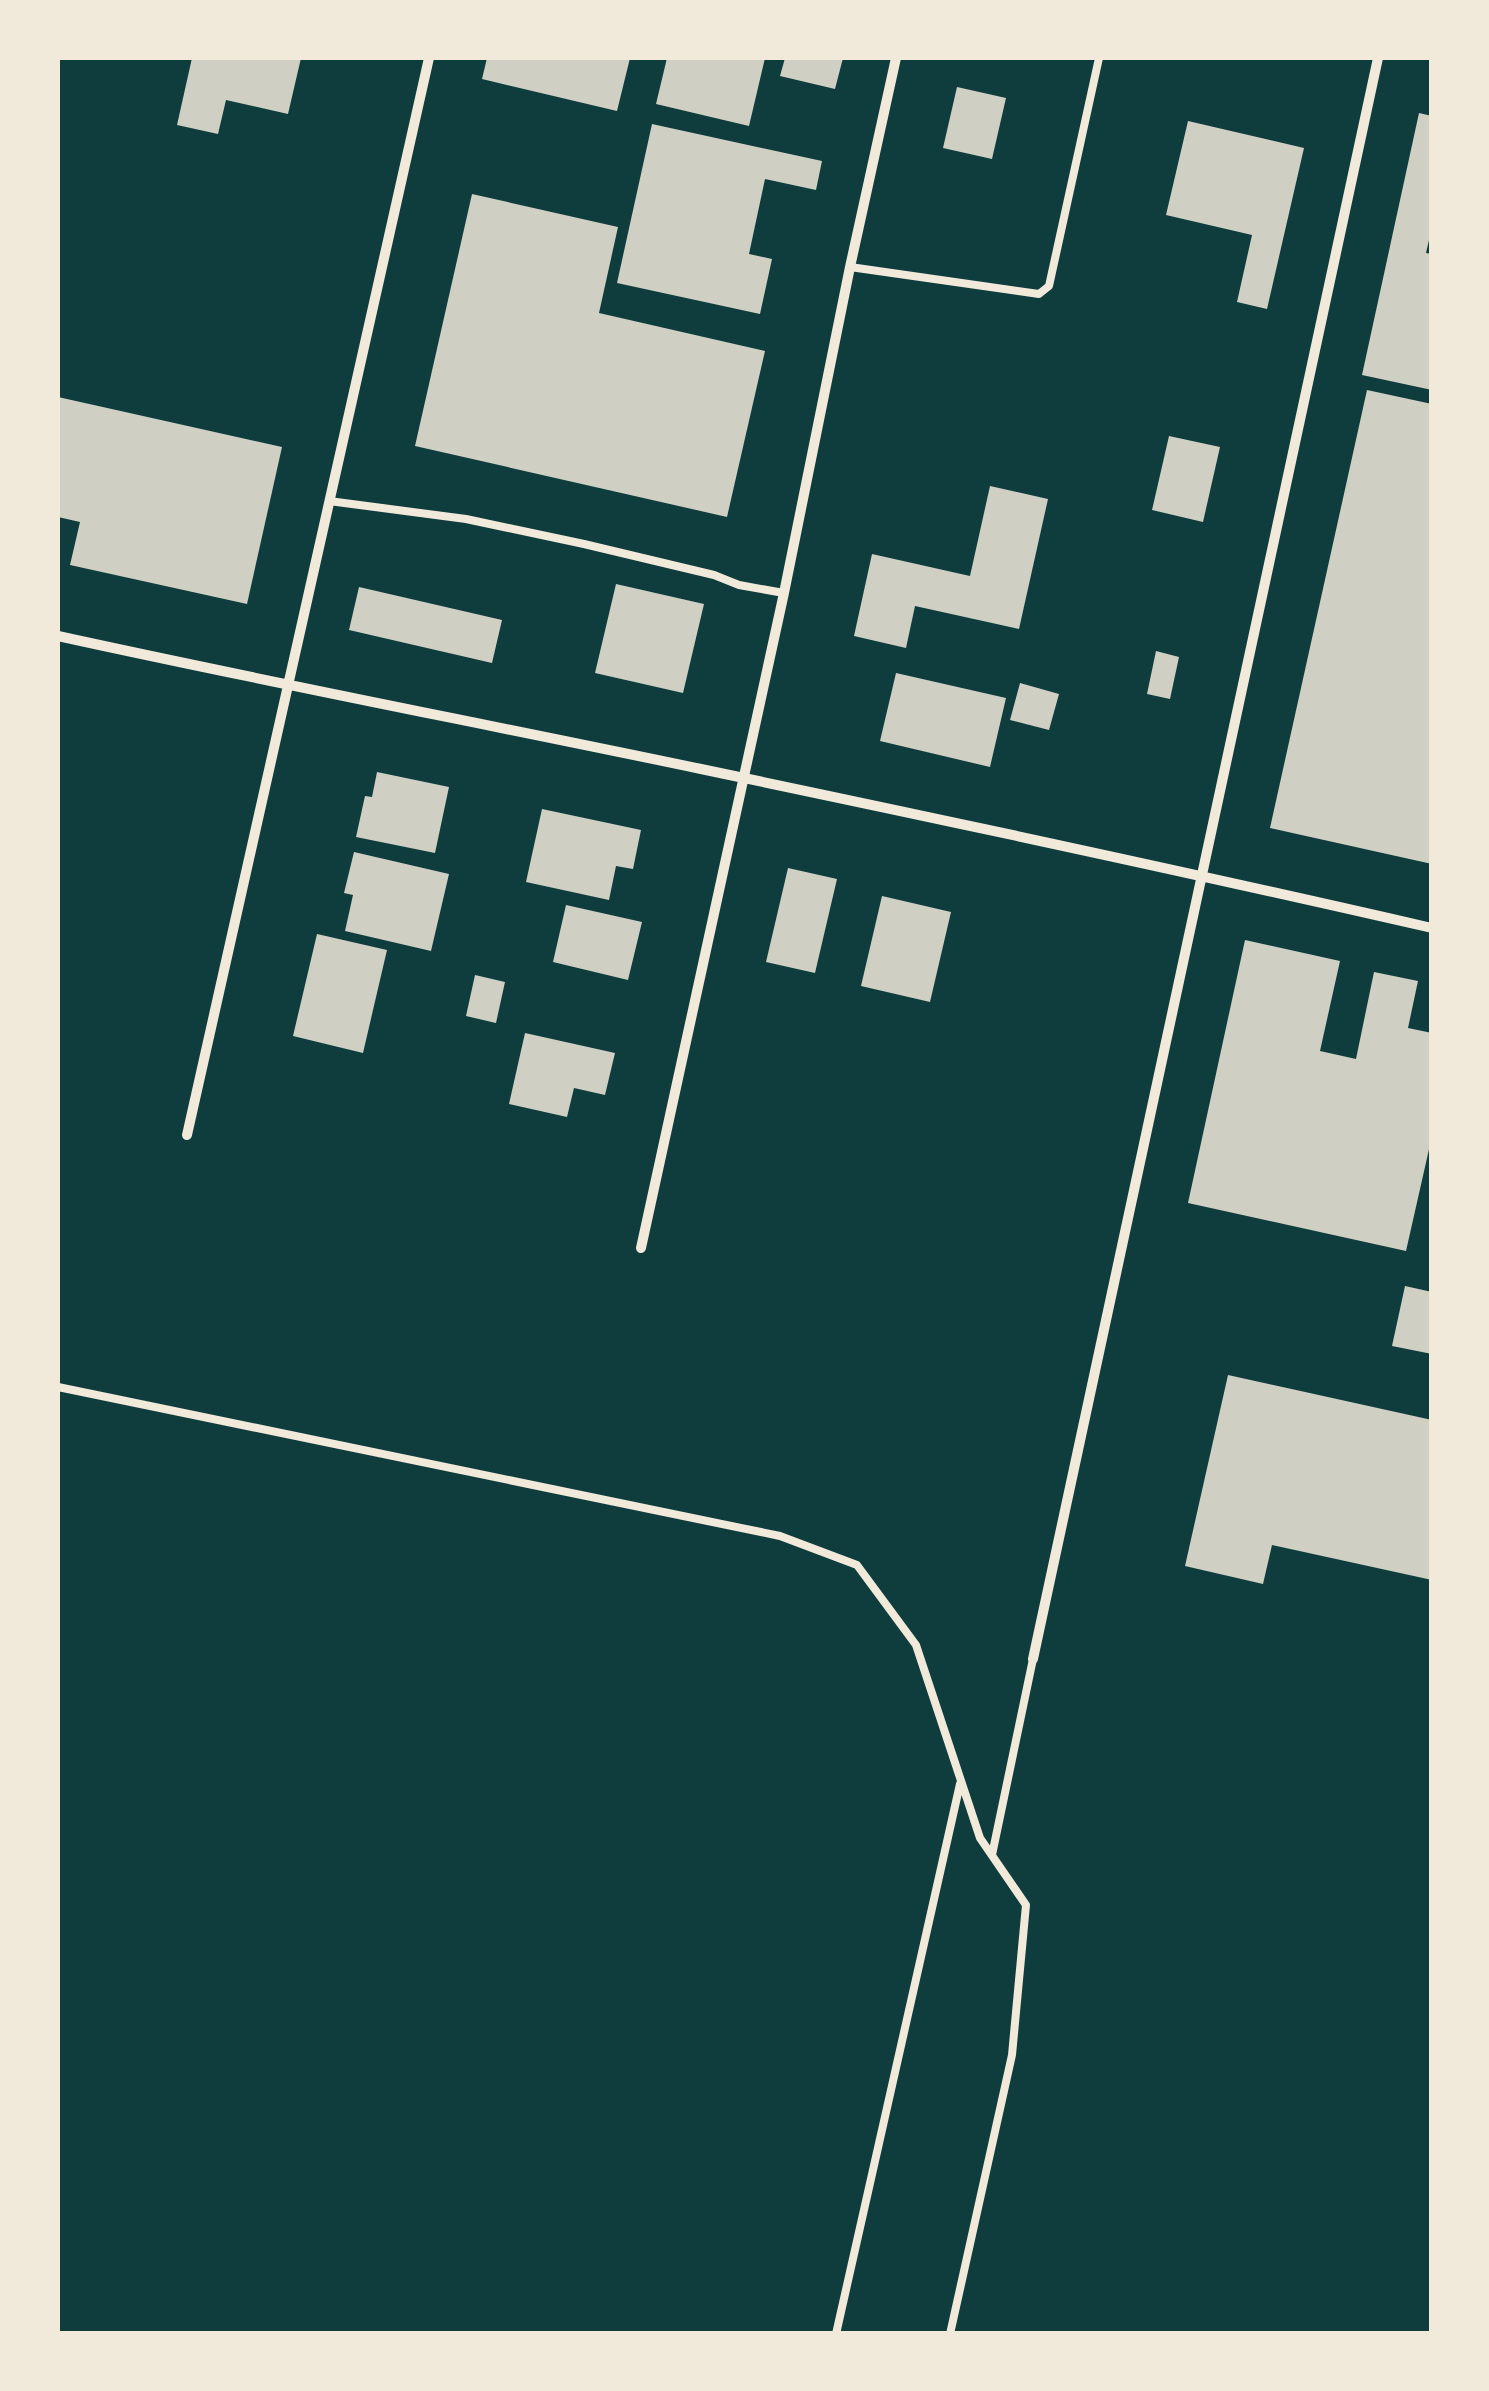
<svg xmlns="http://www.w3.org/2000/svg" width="1489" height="2391" font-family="'Fira Sans Condensed',sans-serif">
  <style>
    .building { fill: #cfcfc3 }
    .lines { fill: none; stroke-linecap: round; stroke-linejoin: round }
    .service { stroke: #f1e9da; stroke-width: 8 }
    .minor { stroke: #f1e9da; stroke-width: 10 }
  </style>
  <rect width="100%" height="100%" fill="#0f3d3e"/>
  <path class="building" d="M192,58H301L288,114L226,100L218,134L177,125Z
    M487,58H630L617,111L482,79Z
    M667,58H765L749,126L656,104Z
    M785,58H843L835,89L780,76Z
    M957,87L1006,98L992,159L943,148Z
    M1419,113L1432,116V227L1426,253L1432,254V390L1362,375Z
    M1188,121L1304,148L1267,309L1237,302L1252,235L1166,215Z
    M652,124L822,161L816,190L765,179L749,254L772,259L760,314L617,283Z
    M472,194L618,227L599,313L765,351L727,517L415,446Z
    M1367,390L1432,404V864L1270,828Z
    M58,397L282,447L247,604L70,565L80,522L58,517Z
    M1169,436L1220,447L1203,522L1152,510Z
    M990,486L1048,499L1019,629L915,606L906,648L854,636L872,554L970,576Z
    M616,584L704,604L683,693L595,673Z
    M359,587L502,620L492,663L349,630Z
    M1156,651L1179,657L1170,699L1147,694Z
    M896,673L1006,698L990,767L880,741Z
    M1020,683L1059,694L1049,730L1010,720Z
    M377,772L449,787L435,853L356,837L365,796L372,797Z
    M542,809L641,830L633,869L616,866L609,900L526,882Z
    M354,852L449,874L431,951L345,931L353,895L344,893Z
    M788,868L837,879L815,973L766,962Z
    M882,896L951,912L930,1002L861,986Z
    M566,905L642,922L628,980L553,962Z
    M317,934L387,950L363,1053L293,1036Z
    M1245,940L1340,961L1320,1051L1356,1059L1374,972L1418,981L1408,1028L1432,1033V1136L1406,1251L1188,1203Z
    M475,975L505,982L496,1023L466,1016Z
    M525,1033L615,1053L605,1095L574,1088L567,1117L509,1104Z
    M1405,1286L1432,1292V1354L1392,1346Z
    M1228,1375L1432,1420V1580L1272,1545L1263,1584L1185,1566Z"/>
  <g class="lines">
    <path class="service" d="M850,267L1039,294L1049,286L1099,58
      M329,501L466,519L584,544L714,575L739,585L784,593
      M58,1387L780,1536L857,1565L916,1645L980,1838L1026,1905L1012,2055L950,2334
      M992,1855L1033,1659
      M836,2334L960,1784"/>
    <path class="minor" d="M58,636C272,683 486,724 701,769C945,820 1188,872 1432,928
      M187,1135L429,58
      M641,1248L784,593L850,267L896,58
      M1033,1659L1378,58"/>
  </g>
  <rect width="1489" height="2391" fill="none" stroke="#f1e9da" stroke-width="120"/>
</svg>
